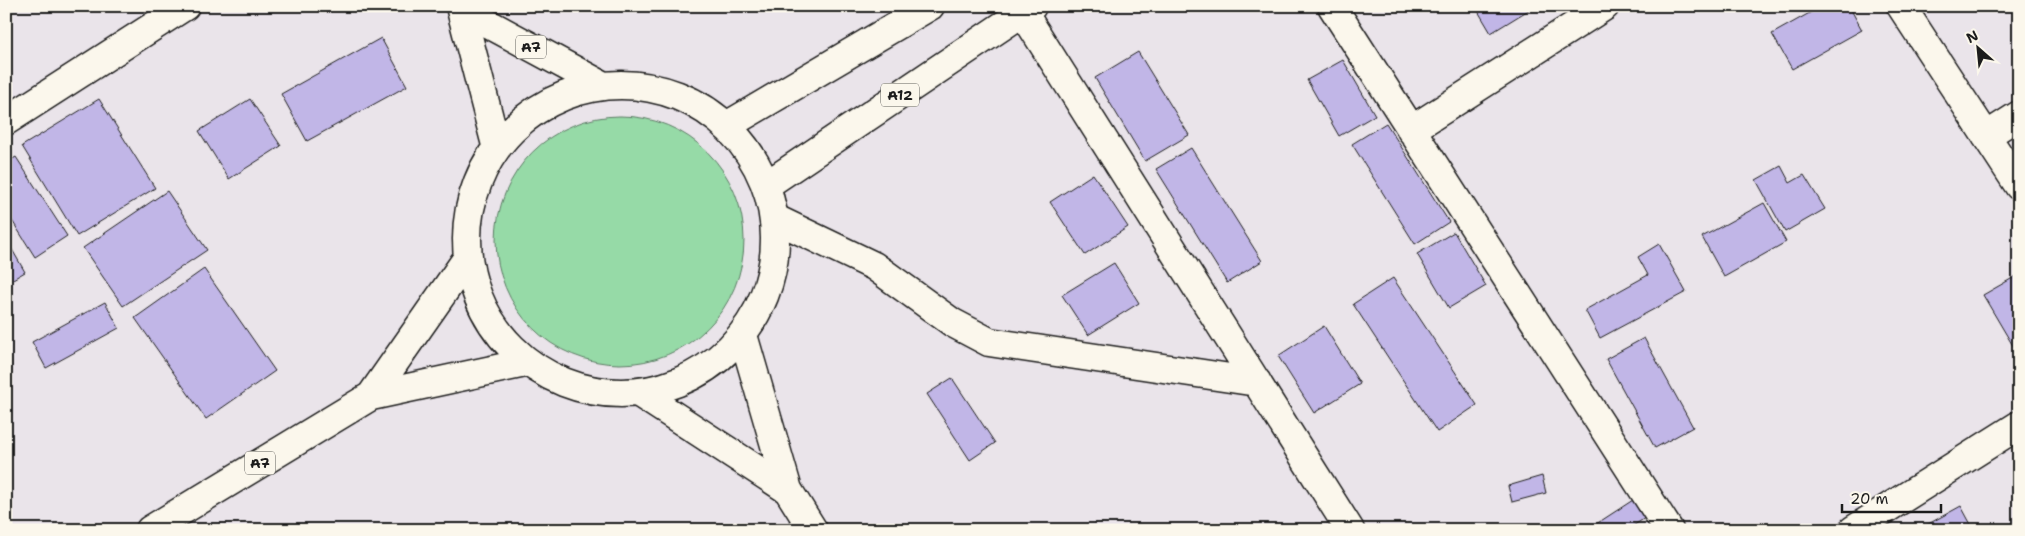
<svg xmlns="http://www.w3.org/2000/svg" width="2025" height="536" font-family="'Shantell Sans',sans-serif">
  <style>
    .green { fill: #96daa7; stroke: #597b62 }
    .building { fill: #c1b6e7; stroke: #1c1c1c }
    .lines { fill: none; stroke-linecap: round; stroke-linejoin: round }
    .street-casing { stroke: #1c1c1c; stroke-width: 31 }
    .secondary-casing { stroke: #1c1c1c; stroke-width: 31 }
    .primary-casing { stroke: #1c1c1c; stroke-width: 31 }
    .street { stroke: #fbf7ec; stroke-width: 28 }
    .secondary { stroke: #fbf7ec; stroke-width: 28 }
    .primary { stroke: #fbf7ec; stroke-width: 28 }
    .labels { text-anchor: middle; dominant-baseline: central; stroke-width: 4; stroke-linejoin: round; paint-order: stroke }
    .shield { fill: #fbf7ec; stroke: #5f5e5a; stroke-width: 1 }
    .shield-label { font-size: 14px; font-weight: bold; fill: #1c1c1c }
  </style>
  <rect width="100%" height="100%" fill="#eae4ea"/>
  <filter id="ink" filterUnits="userSpaceOnUse"><feTurbulence type="fractalNoise" baseFrequency=".02" numOctaves="2"/><feDisplacementMap in="SourceGraphic" scale="10" xChannelSelector="R" yChannelSelector="G"/><feConvolveMatrix kernelMatrix="1 2 1 2 8 2 1 2 1" color-interpolation-filters="sRGB"/></filter>
  <g filter="url(#ink)">
    <path class="green" d="M496 240a124 124 0 1 1 248 0a124 124 0 1 1-248 0Z"/>
    <path class="building" d="M1475,6H1535L1491,33Z
      M1822,6H1849L1862,30L1792,69L1772,34Z
      M381,38L407,86L307,141L281,94Z
      M1138,52L1189,135L1145,161L1095,78Z
      M1343,60L1375,115L1339,136L1307,80Z
      M99,99L155,188L77,236L22,146Z
      M250,99L281,146L229,179L199,131Z
      M1386,123L1449,222L1415,244L1352,144Z
      M1191,148L1262,261L1227,283L1156,169Z
      M16,157L67,236L35,257L6,211V163Z
      M1781,166L1790,183L1804,175L1825,209L1785,232L1756,180Z
      M1093,174L1128,227L1085,255L1050,202Z
      M167,191L207,250L123,306L83,248Z
      M1764,203L1786,242L1724,277L1702,237Z
      M1454,232L1486,286L1449,308L1417,254Z
      M6,239L25,272L6,283Z
      M1659,244L1686,292L1600,338L1585,310L1648,275L1638,257Z
      M1114,263L1139,303L1088,335L1062,295Z
      M204,269L275,371L206,419L135,318Z
      M2018,275L2019,276V356L1983,295Z
      M1393,278L1477,405L1437,432L1353,304Z
      M105,302L119,328L46,368L32,342Z
      M1324,326L1360,384L1314,413L1278,356Z
      M1644,338L1693,427L1655,448L1606,359Z
      M952,378L995,443L970,460L927,394Z
      M1542,476L1546,493L1512,502L1508,486Z
      M1633,500L1645,518L1627,530H1587Z
      M1961,506L1974,530H1922L1921,528Z"/>
    <g class="lines">
      <g class="street-casing">
        <path id="street" d="M1019,6L1350,530
          M1332,6L1669,530
          M1901,6L2019,186
          M6,121L185,6
          M1411,130L1605,6
          M1986,136L2019,115
          M776,219L874,266L953,323L989,342L1257,382
          M1853,530L2019,425"/>
      </g>
      <g class="secondary-casing">
        <path id="secondary" d="M743,335L788,490L813,530
          M639,393L788,490"/>
      </g>
      <g class="primary-casing">
        <path id="primary" d="M460,6L496,145
          M461,9L600,84
          M467 239a154 154 0 1 1 308 0a154 154 0 1 1-308 0Z
          M728,125L930,6
          M768,184L1032,6
          M371,396L466,260
          M150,530L371,396L525,363"/>
      </g>
      <use href="#street" class="street"/>
      <use href="#secondary" class="secondary"/>
      <use href="#primary" class="primary"/>
    </g>
  </g>
  <g class="labels">
    <g class="shield">
      <rect x="516" y="35.5" width="30" height="23" rx="4"/>
      <rect x="881" y="83.5" width="38" height="23" rx="4"/>
      <rect x="245" y="451.5" width="30" height="23" rx="4"/>
    </g>
    <g class="shield-label">
      <text x="531" y="47">A7</text>
      <text x="900" y="95">A12</text>
      <text x="260" y="463">A7</text>
    </g>
  </g>
  <rect width="2025" height="536" fill="none" stroke="#fbf7ec" stroke-width="25"/>
  <rect x="12" y="12" width="2000" height="511" fill="none" stroke="#1c1c1c" stroke-width="2" filter="url(#ink)"/>
  <g transform="translate(1978 48) rotate(333)" stroke="#fbf7ec" stroke-width="4" paint-order="stroke">
  <path d="M0-4L9 19L0 12L-9 19Z" fill="#1c1c1c"/>
  <text y="-8" font-size="14" font-weight="bold" text-anchor="middle" fill="#1c1c1c">N</text>
  </g>
  <path d="M1842 504v8h99v-8" fill="none" stroke="#1c1c1c" stroke-width="2.5"/>
  <text x="1850" y="504" font-size="15" fill="#1c1c1c" stroke="#fbf7ec" stroke-width="4" paint-order="stroke">20 m</text>
</svg>
